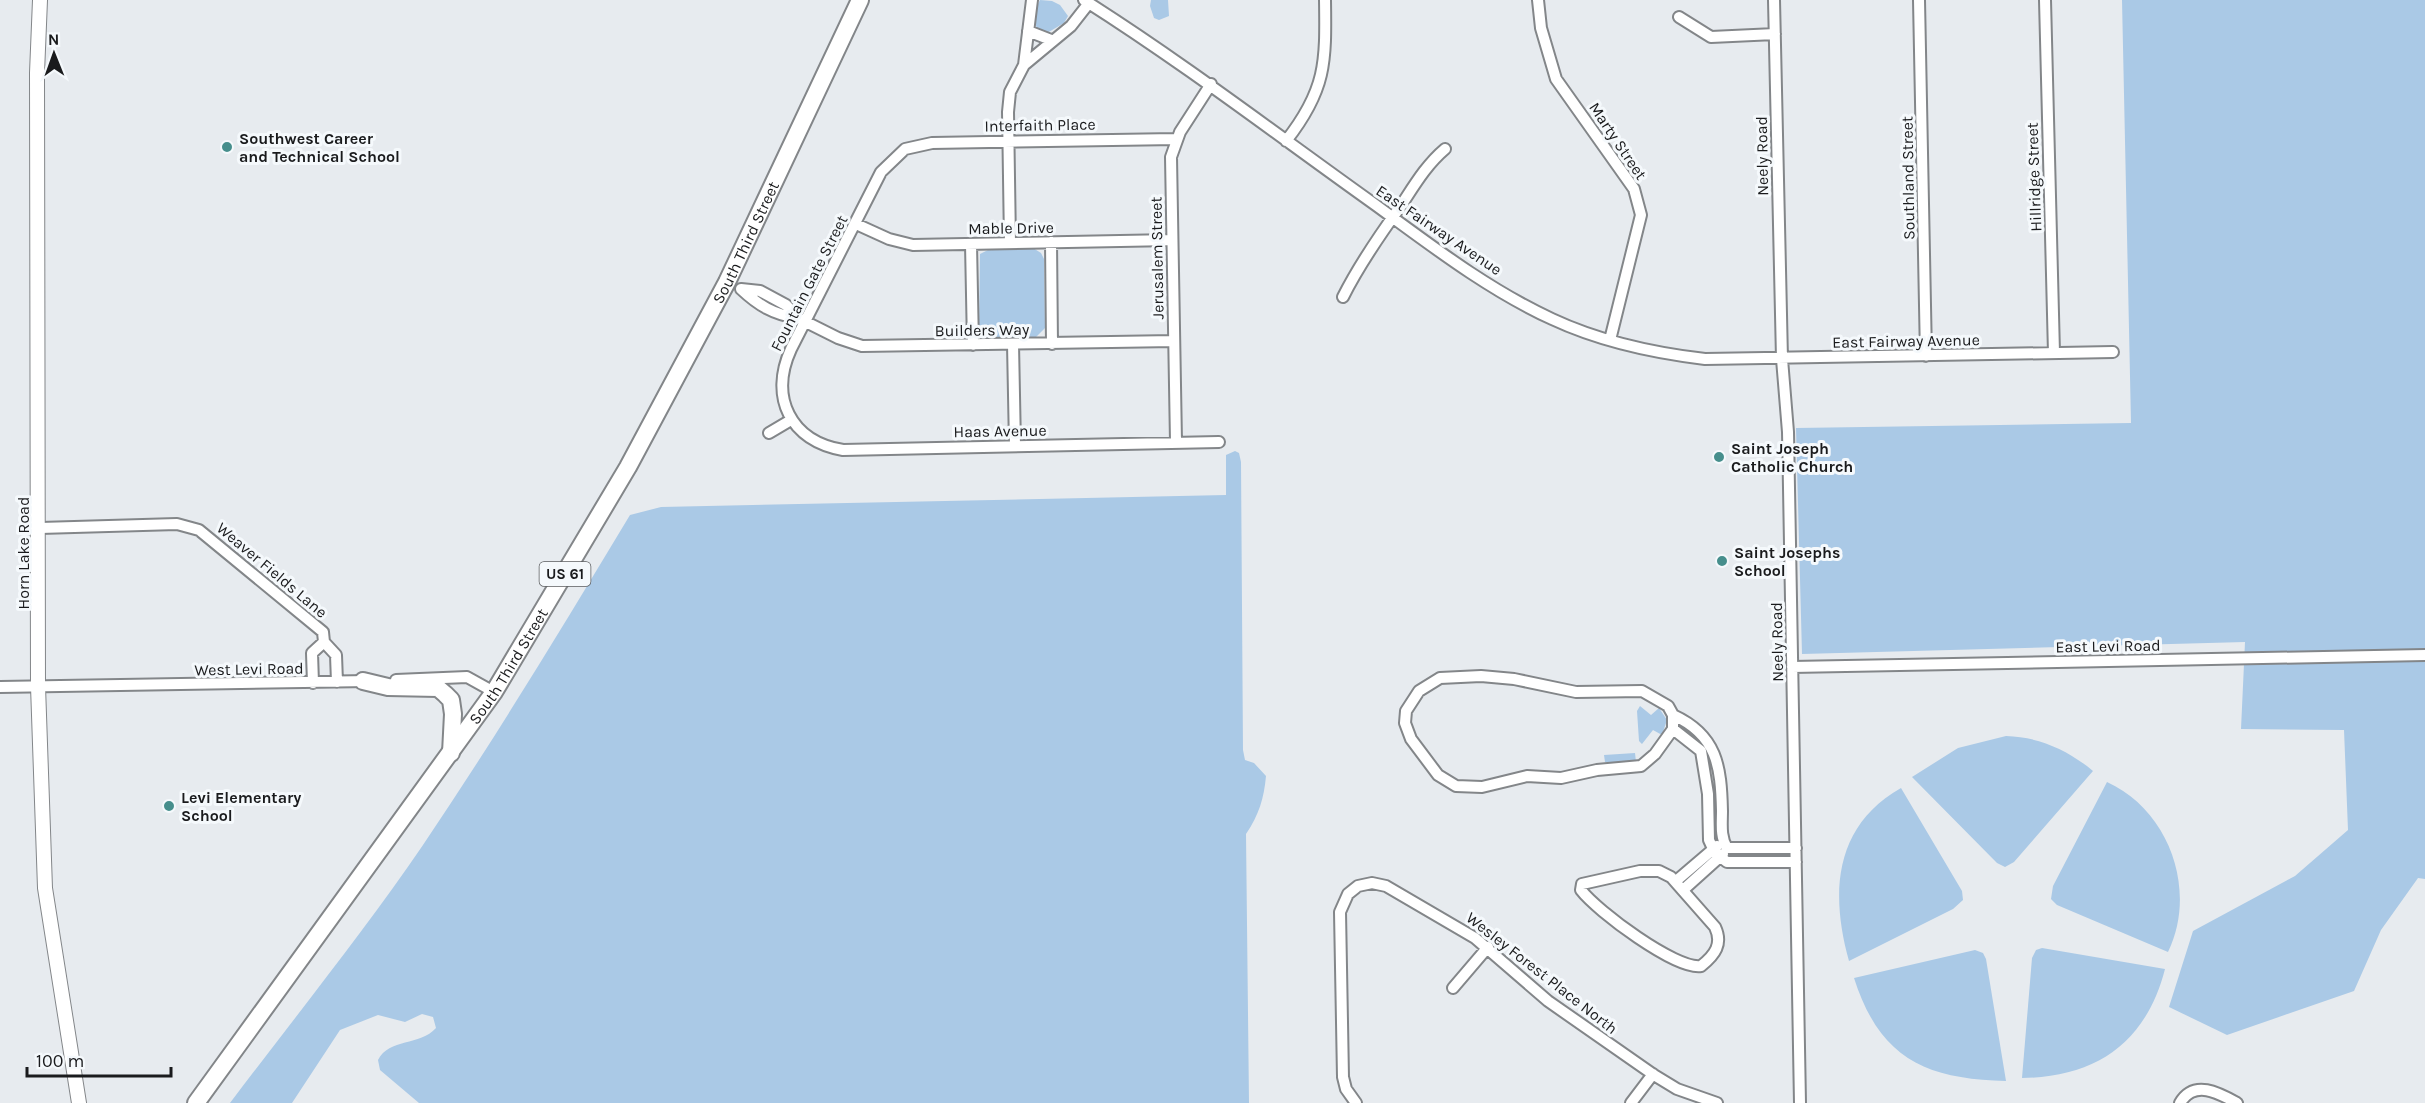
<svg xmlns="http://www.w3.org/2000/svg" width="2425" height="1103" font-family="Karla,sans-serif">
  <style>
    .green { fill: #aac9e6 }
    .lines { fill: none; stroke-linecap: round; stroke-linejoin: round }
    .minor-casing { stroke: #838689; stroke-width: 14 }
    .major-casing { stroke: #838689; stroke-width: 16 }
    .highway-casing { stroke: #838689; stroke-width: 20 }
    .minor { stroke: #fff; stroke-width: 10 }
    .major { stroke: #fff; stroke-width: 14 }
    .highway { stroke: #fff; stroke-width: 16 }
    .poi-dot { fill: #468e8c; stroke: #f5f9fc; stroke-width: 2 }
    .labels { text-anchor: middle; dominant-baseline: central; stroke-width: 6; stroke-linejoin: round; paint-order: stroke }
    .shield { fill: #f5f9fc; stroke: #5c5e60; stroke-width: 1.5 }
    .shield-label { font-size: 15px; font-weight: bold; fill: #1a1b1d }
    .street-label { font-size: 16px; fill: #1a1b1d; stroke: #f5f9fc }
    .poi-label { font-size: 16px; font-weight: bold; fill: #1a1b1d; stroke: #f5f9fc; text-anchor: start }
  </style>
  <rect width="100%" height="100%" fill="#e7ebef"/>
  <path class="green" d="M1040,0L1052,1L1060,5L1068,16L1064,23L1047,33L1037,29C1034,20 1035,8 1040,0Z
    M1151,0H1168L1169,16L1159,20L1154,18L1150,6Z
    M2122,0H2425V879L2418,878L2381,930L2354,991L2227,1035L2169,1007L2193,931L2295,876L2348,830L2344,730L2241,729L2245,642L1802,654L1796,428L2131,423Z
    M1033,248L1041,253L1044,259L1045,328L1036,337H987L979,327L980,254L988,250Z
    M1235,451L1239,453L1241,462L1243,750L1245,760L1254,763L1266,776C1264,798 1259,815 1246,834L1249,1103H419L380,1070L378,1060C389,1038 420,1046 436,1028L433,1017L422,1014L405,1022L378,1015L340,1030L292,1103H230C295,1017 362,934 423,845C496,737 563,626 630,515L661,507L1226,495V455Z
    M1640,706L1651,715L1659,708L1667,720L1662,735L1653,730L1642,744L1639,741L1637,711Z
    M2006,736C2039,737 2068,750 2093,771L2014,862L2005,867L1997,863L1912,777L1958,748Z
    M1635,753L1636,762H1605L1604,755Z
    M2107,782C2169,810 2198,890 2168,952L2057,905L2051,899L2053,886Z
    M1901,788L1962,891L1963,900L1953,909L1849,961C1830,893 1834,826 1901,788Z
    M2042,948L2165,969C2146,1043 2096,1077 2022,1078L2032,958L2036,950Z
    M1975,950L1983,953L1986,959L2006,1081C1926,1079 1880,1059 1854,978Z"/>
  <g class="lines">
    <g class="minor-casing">
      <path id="minor" d="M1084,0C1185,64 1280,137 1377,206C1433,247 1489,290 1552,319C1599,341 1654,353 1705,359L2113,352
        M1538,0L1541,28L1556,79L1634,189L1641,215L1610,340
        M1774,0L1782,359L1788,432L1800,1103
        M1919,0L1926,356
        M2045,0L2054,353
        M1679,17L1711,37L1775,34
        M1028,31L1051,40
        M1024,65L1032,0
        M1176,139L932,143L905,149L881,172L791,349C769,397 790,441 843,450L1219,442
        M1286,141C1326,90 1326,63 1325,0
        M856,224L889,239L913,245L1172,240
        M1051,242L1052,344
        M1010,243L1008,112L1010,92L1024,65L1071,26L1089,3
        M971,244L973,345
        M741,289L760,291L786,305L798,318L838,338L862,346L1174,341
        M741,289C758,305 774,315 798,318
        M1343,297C1359,265 1379,236 1400,207C1414,186 1426,165 1445,149
        M1013,344L1015,446
        M769,433L791,420
        M1176,442L1171,157L1180,132L1211,84
        M40,528L177,524L199,530L323,632L324,642
        M324,642L336,655L337,682
        M1792,667L2425,655
        M1481,676L1514,679L1576,692L1642,691L1668,706L1673,715V729L1655,754L1641,766L1597,770L1561,778L1527,776L1482,787L1456,786L1438,775L1411,739L1405,723L1406,711L1419,691L1440,678Z
        M396,680L467,677L494,692
        M313,683L312,653L324,642
        M0,687L369,681
        M1673,715C1717,735 1721,766 1722,811C1722,824 1720,836 1727,848H1796
        M1673,729L1701,751L1708,794L1709,840L1715,853L1727,862H1796
        M1640,871H1659L1671,877L1715,927C1723,944 1715,955 1701,966C1676,970 1597,911 1581,890L1582,884Z
        M1676,881L1717,846
        M1683,890L1723,854
        M1453,988L1488,947
        M1356,1103L1346,1089L1343,1077L1340,912L1348,894L1358,886L1372,883L1386,886L1475,938L1548,1001L1654,1075L1677,1089L1717,1103
        M1631,1103L1653,1074
        M2180,1103C2194,1079 2219,1093 2237,1103"/>
    </g>
    <g class="major-casing">
      <path id="major" d="M40,0L37,73L38,686L45,888L79,1103"/>
    </g>
    <g class="highway-casing">
      <g id="highway">
        <path d="M363,681L388,687L438,688L445,694L451,700L453,714L451,753"/>
        <path id="s1" d="M196,1103L494,692L628,467L727,282L860,0"/>
      </g>
    </g>
    <use href="#minor" class="minor"/>
    <use href="#major" class="major"/>
    <use href="#highway" class="highway"/>
  </g>
  <g class="poi-dot">
    <circle cx="227" cy="147" r="6"/>
    <circle cx="1719" cy="457" r="6"/>
    <circle cx="1722" cy="561" r="6"/>
    <circle cx="169" cy="806" r="6"/>
  </g>
  <g class="labels">
    <rect class="shield" x="539.5" y="562" width="51" height="24" rx="4.5"/>
    <g class="shield-label">
      <text x="565" y="574">US 61</text>
    </g>
    <g class="street-label">
      <text transform="translate(1040 125) rotate(-1)">Interfaith Place</text>
      <text transform="translate(1618 141) rotate(56)">Marty Street</text>
      <text transform="translate(1762 156) rotate(-91)">Neely Road</text>
      <text transform="translate(2034 177) rotate(-92)">Hillridge Street</text>
      <text transform="translate(1908 178) rotate(-91)">Southland Street</text>
      <text transform="translate(1011 228) rotate(-1)">Mable Drive</text>
      <text transform="translate(1439 230) rotate(34)">East Fairway Avenue</text>
      <text stroke="none"><textPath href="#s1" startOffset="1023">South Third Street</textPath></text>
      <text transform="translate(1157 258) rotate(-91)">Jerusalem Street</text>
      <text transform="translate(809 283) rotate(-63)">Fountain Gate Street</text>
      <text transform="translate(982 330) rotate(-1)">Builders Way</text>
      <text transform="translate(1906 341) rotate(-1)">East Fairway Avenue</text>
      <text transform="translate(1000 431) rotate(-1)">Haas Avenue</text>
      <text transform="translate(23 553) rotate(-90)">Horn Lake Road</text>
      <text transform="translate(272 570) rotate(40)">Weaver Fields Lane</text>
      <text transform="translate(1777 642) rotate(-91)">Neely Road</text>
      <text transform="translate(2108 646) rotate(-1)">East Levi Road</text>
      <text stroke="none"><textPath href="#s1" startOffset="537">South Third Street</textPath></text>
      <text transform="translate(249 669) rotate(-1)">West Levi Road</text>
      <text transform="translate(1542 973) rotate(38)">Wesley Forest Place North</text>
    </g>
    <g class="poi-label">
      <text x="239" y="138">Southwest Career<tspan x="239" dy="18">and Technical School</tspan></text>
      <text x="1731" y="448">Saint Joseph<tspan x="1731" dy="18">Catholic Church</tspan></text>
      <text x="1734" y="552">Saint Josephs<tspan x="1734" dy="18">School</tspan></text>
      <text x="181" y="797">Levi Elementary<tspan x="181" dy="18">School</tspan></text>
    </g>
  </g>
  <g transform="translate(54 54) rotate(359)" stroke="#f5f9fc" stroke-width="4.5" paint-order="stroke">
  <path d="M0-4.5L10 22L0 15L-10 22Z" fill="#1a1b1d"/>
  <text y="-9" font-size="16" font-weight="bold" text-anchor="middle" fill="#1a1b1d">N</text>
  </g>
  <path d="M27 1067v9h144v-9" fill="none" stroke="#1a1b1d" stroke-width="3"/>
  <text x="36" y="1067" font-size="18" fill="#1a1b1d" stroke="#f5f9fc" stroke-width="4.5" paint-order="stroke">100 m</text>
</svg>
